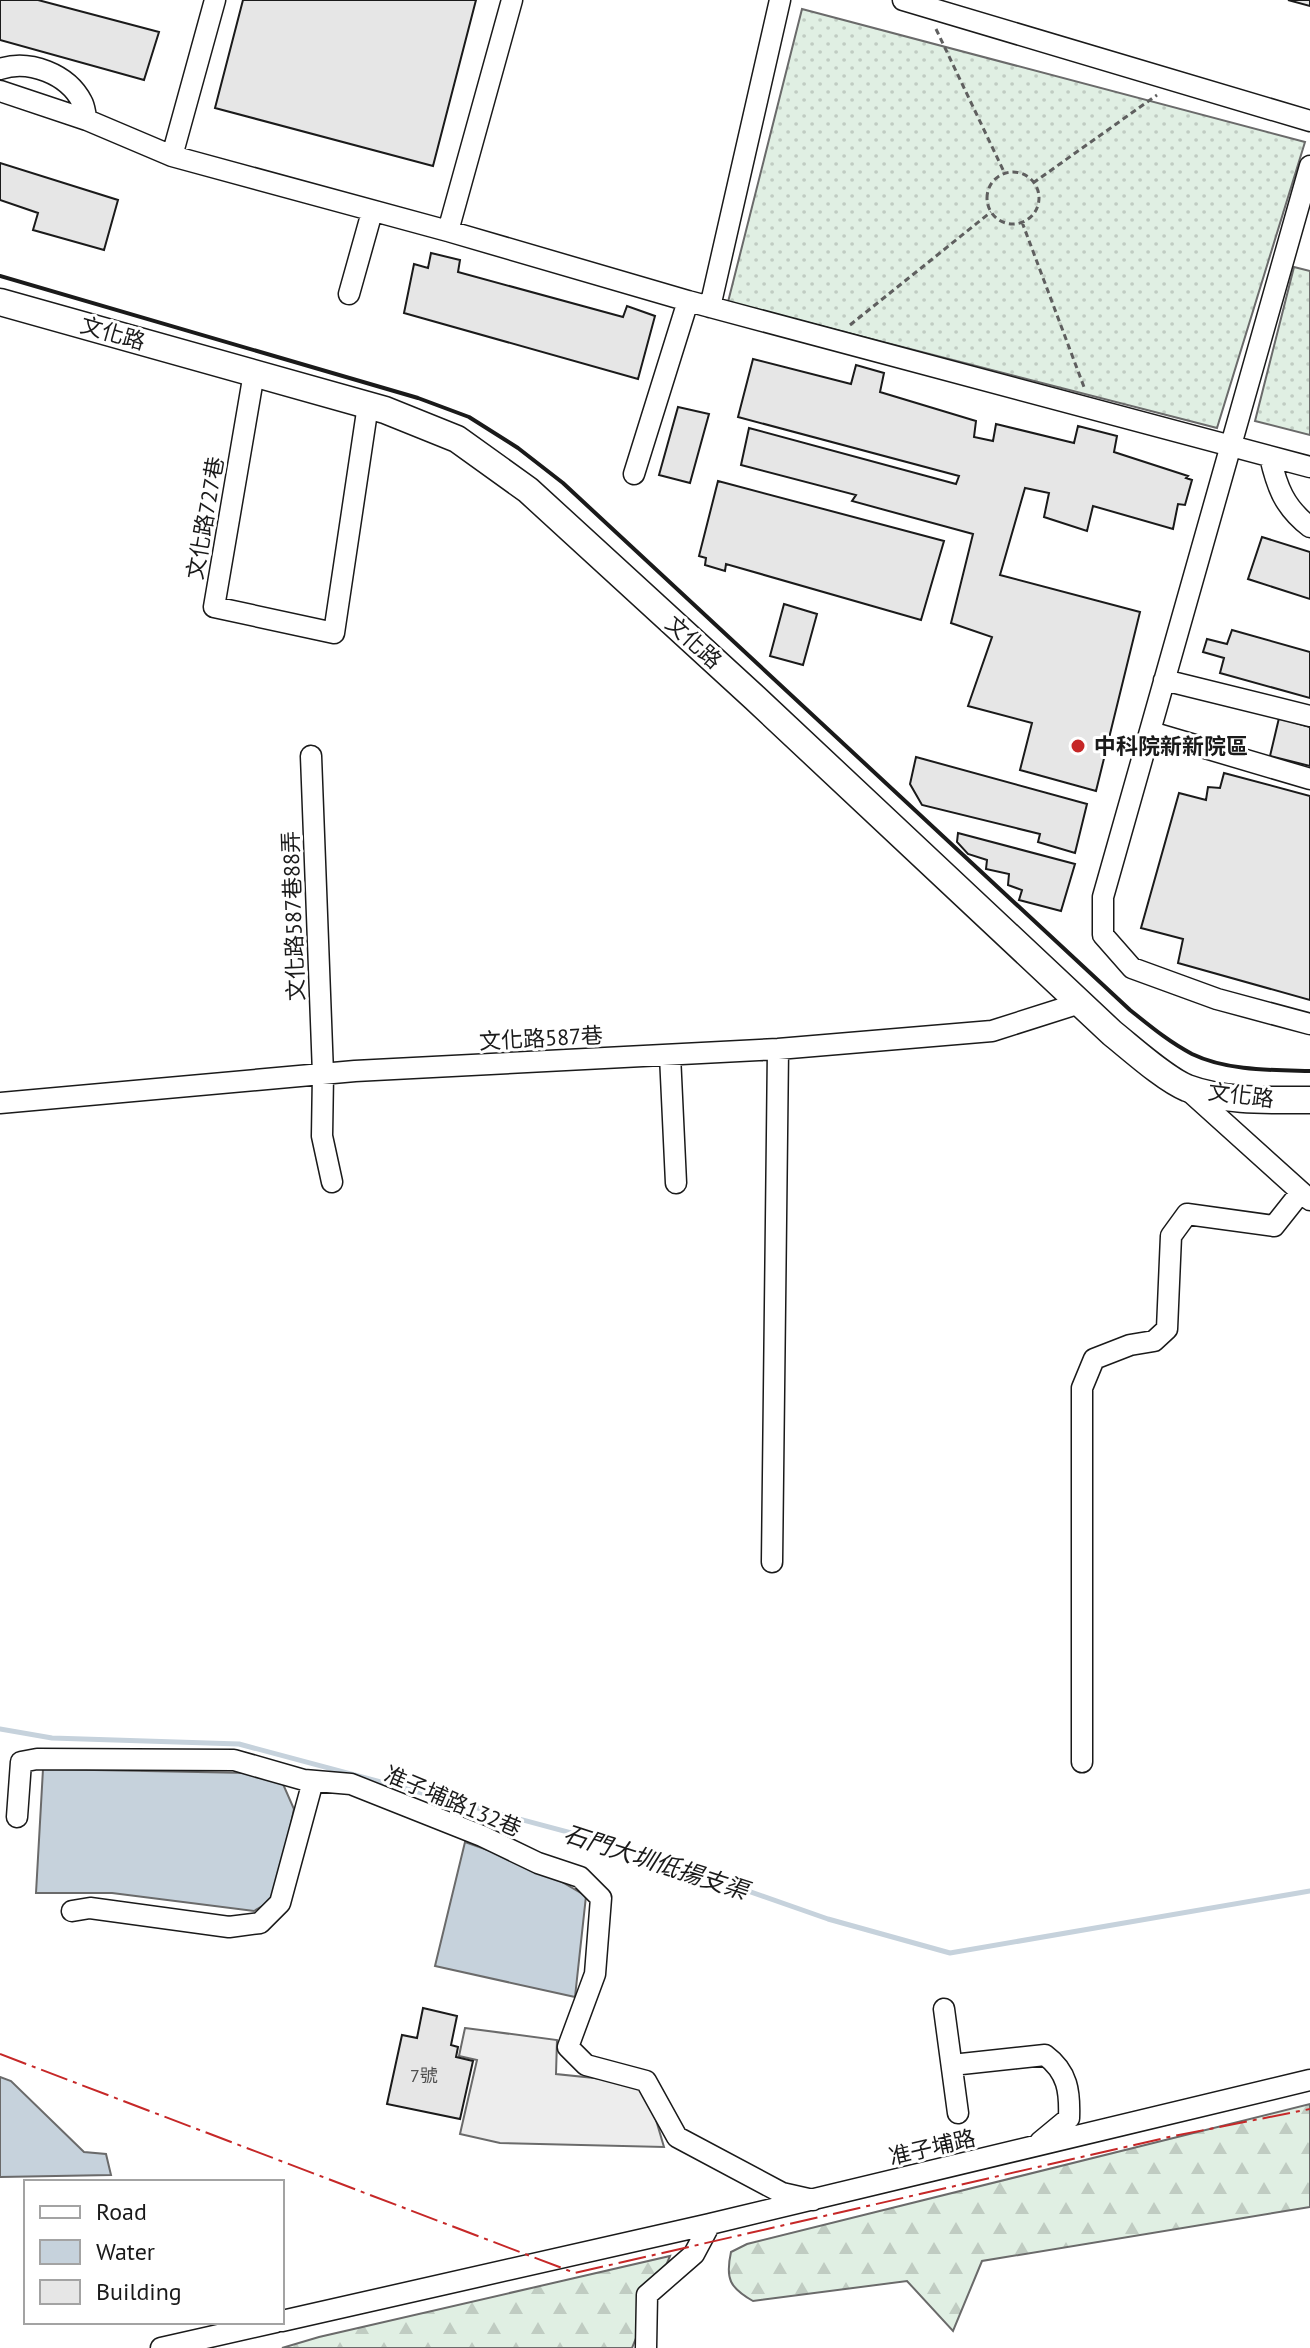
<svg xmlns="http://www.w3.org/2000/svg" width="1310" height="2348" font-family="'PT Sans','Noto Sans TC',sans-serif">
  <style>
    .grass { fill: url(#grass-dots); stroke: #6a6a6a; stroke-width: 2 }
    .forest { fill: url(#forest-firs); stroke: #6a6a6a; stroke-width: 2 }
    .parking { fill: #ededed; stroke: #6a6a6a; stroke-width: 2 }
    .water { fill: #c6d2dc; stroke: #6a6a6a; stroke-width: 2 }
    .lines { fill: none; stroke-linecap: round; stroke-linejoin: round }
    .stream { stroke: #c6d2dc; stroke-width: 5 }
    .building { fill: #e6e6e6; stroke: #1a1a1a; stroke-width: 2 }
    .minor-casing { stroke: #1a1a1a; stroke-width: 23 }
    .major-casing { stroke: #1a1a1a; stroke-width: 29 }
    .path { stroke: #5f5f5f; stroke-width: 3; stroke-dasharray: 6 4; stroke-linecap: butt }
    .minor { stroke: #fff; stroke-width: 20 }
    .major { stroke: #fff; stroke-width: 26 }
    .wall { stroke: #1a1a1a; stroke-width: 4 }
    .power { stroke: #c62828; stroke-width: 2; stroke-dasharray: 28 6 4 6; stroke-linecap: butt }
    .poi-dot { fill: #c62828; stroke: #fff; stroke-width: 3 }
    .labels { text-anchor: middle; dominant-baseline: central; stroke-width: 6; stroke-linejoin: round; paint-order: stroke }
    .number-label { font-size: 18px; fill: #4d4d4d }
    .street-label { font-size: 22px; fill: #1a1a1a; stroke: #fff }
    .poi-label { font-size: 22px; font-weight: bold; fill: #1a1a1a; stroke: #fff; text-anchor: start }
    .water-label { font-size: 24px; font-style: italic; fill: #1a1a1a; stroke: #fff }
  </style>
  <defs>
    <pattern id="grass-dots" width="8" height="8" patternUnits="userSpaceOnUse" patternTransform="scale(2)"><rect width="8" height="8" fill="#e0efe3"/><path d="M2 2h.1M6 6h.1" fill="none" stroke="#c0ccc2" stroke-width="1.8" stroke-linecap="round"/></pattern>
    <pattern id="forest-firs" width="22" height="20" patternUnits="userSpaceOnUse" patternTransform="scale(2)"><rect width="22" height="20" fill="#e0efe3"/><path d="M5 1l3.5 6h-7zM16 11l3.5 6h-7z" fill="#c0ccc2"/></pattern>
  </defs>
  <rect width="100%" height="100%" fill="#fff"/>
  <path class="grass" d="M802,9L1305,142L1217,428L728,302Z
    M1294,267L1310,271V435L1255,421Z"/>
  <path class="forest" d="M1310,2104V2207L982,2261L953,2331L907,2281L753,2301C730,2288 725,2279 731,2252L747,2244Z
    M670,2256L632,2348H282L319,2337Z"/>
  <path class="parking" d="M465,2028L557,2040L556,2074L633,2082L651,2103L664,2147L500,2143L460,2134L477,2060L459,2056Z"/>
  <path class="water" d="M43,1769L249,1773L283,1784L294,1809L276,1898L254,1911L112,1893H36Z
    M465,1842L538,1868L586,1896L575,1997L435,1966Z
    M0,2077L11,2081L84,2152L106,2154L111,2175L0,2177Z"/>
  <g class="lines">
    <path class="stream" d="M0,1729L52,1738L239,1744L620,1846L828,1919L950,1953L1310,1891"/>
  </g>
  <path class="building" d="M0,0H38L159,32L144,80L0,40Z
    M243,0H476L433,166L215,108Z
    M1288,0H1310V6Z
    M0,163L118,200L104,250L33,230L38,213L0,200Z
    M431,253L460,260L458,272L623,317L627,306L655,316L638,379L404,313L414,264L428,268Z
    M753,359L851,384L856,365L884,373L880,392L976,421L974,437L993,441L996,424L1074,443L1078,426L1117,436L1114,452L1188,476L1186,478L1192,480L1185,505L1178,504L1173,529L1093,506L1087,531L1044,517L1049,493L1025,488L1000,575L1140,612L1096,791L1020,770L1032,723L968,706L992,637L951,623L973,534L852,501L856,495L741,465L749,428L956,484L959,476L738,417Z
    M678,407L709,414L690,483L659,475Z
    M718,481L944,541L921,620L726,564L725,571L705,565L706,558L699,556Z
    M1262,537L1310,552V599L1248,579Z
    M784,604L817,614L803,665L770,656Z
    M1232,630L1310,652V698L1220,673L1224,658L1203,652L1207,639L1227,644Z
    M1279,718L1310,727V766L1270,756Z
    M916,757L1087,804L1075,853L1038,842L1040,834L922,805L910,784Z
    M1224,773L1310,796V1000L1178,963L1183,939L1141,928L1179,793L1206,800L1208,787L1220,788Z
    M958,833L1075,864L1061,911L1019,900L1022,890L1008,885L1009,874L986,869L987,860L968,854L957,842Z
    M423,2008L457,2016L451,2045L458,2047L456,2057L473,2061L460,2119L387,2104L402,2035L417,2038Z"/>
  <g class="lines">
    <g class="minor-casing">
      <path id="minor" d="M903,0L1310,121
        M0,69C29,59 68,74 82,102C85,107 85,115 87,120
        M0,91L87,120L172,156L448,231L688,301L1310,467
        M172,156L215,0
        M1310,166L1103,897V935L1132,968L1217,999L1310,1024
        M448,231L512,0
        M349,294L372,212
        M710,307L780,0
        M254,373L214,607L334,633L368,405
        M1270,457C1277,487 1284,507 1310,527
        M634,474L688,301
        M1164,680L1310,716
        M1151,732L1310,779
        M311,756L323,1074L322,1136L332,1182
        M670,1055L676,1183
        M1188,1090L1310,1200
        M0,1103L355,1071L778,1049L992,1031L1080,1003
        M772,1562L778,1049
        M1082,1762V1388L1094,1359L1130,1345L1154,1341L1167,1329L1171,1236L1187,1214L1274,1226L1301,1192
        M17,1817L21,1762L37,1759L234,1760L304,1780L351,1784L482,1836L538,1863L580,1877L601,1898L595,1974L568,2047L586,2065L646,2081L677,2137L782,2193L813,2200
        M72,1911L90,1908L229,1927L260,1923L280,1903L313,1781
        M944,2009L958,2113
        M952,2065L1045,2055C1068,2072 1070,2092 1069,2118L1040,2142
        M282,2321L710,2224
        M161,2348L276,2322
        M646,2348L647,2295L694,2254L710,2224L1310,2080"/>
    </g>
    <g class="major-casing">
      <path id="major" d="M0,302L385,410L457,439L528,490L755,698L1112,1033C1132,1049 1165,1079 1187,1088C1224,1102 1271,1100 1310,1100"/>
    </g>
    <path class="path" d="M936,29L1005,174
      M987 198a26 26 0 1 1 52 0a26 26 0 1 1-52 0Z
      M1033,183L1157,95
      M1022,222L1084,387
      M850,325L991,212"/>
    <use href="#minor" class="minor"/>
    <use href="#major" class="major"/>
    <path class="wall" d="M0,276L418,398L469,417L518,448L563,483L1130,1010C1150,1026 1169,1042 1192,1054C1227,1071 1272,1070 1310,1071"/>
    <path class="power" d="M0,2054L575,2273L1169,2137L1310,2109"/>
  </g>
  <circle class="poi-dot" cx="1078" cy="746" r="8"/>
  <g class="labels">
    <g class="number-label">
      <text x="424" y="2075">7號</text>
    </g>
    <g class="street-label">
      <text transform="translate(113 333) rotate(16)">文化路</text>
      <text transform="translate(205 518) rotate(-80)">文化路727巷</text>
      <text transform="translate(694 642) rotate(42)">文化路</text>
      <text transform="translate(293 916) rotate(-92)">文化路587巷88弄</text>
      <text transform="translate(541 1038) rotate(-3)">文化路587巷</text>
      <text transform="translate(1241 1095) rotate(7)">文化路</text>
      <text transform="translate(453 1801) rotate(23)">准子埔路132巷</text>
      <text transform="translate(932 2147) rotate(-13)">准子埔路</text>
    </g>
    <g class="poi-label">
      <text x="1094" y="746">中科院新新院區</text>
    </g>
    <g class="water-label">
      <text transform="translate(656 1862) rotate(18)">石門大圳低揚支渠</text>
    </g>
  </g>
  <rect x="24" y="2180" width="260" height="144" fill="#ffffff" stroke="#a3a3a3" stroke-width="2"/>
  <rect x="40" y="2206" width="40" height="12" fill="#ffffff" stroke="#a3a3a3" stroke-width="2"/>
  <text x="96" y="2220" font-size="24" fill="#1a1a1a">Road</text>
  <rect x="40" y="2240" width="40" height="24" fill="#c6d2dc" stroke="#a3a3a3" stroke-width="2"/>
  <text x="96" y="2260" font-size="24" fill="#1a1a1a">Water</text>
  <rect x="40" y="2280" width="40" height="24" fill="#e6e6e6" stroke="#a3a3a3" stroke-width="2"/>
  <text x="96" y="2300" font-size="24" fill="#1a1a1a">Building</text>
</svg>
